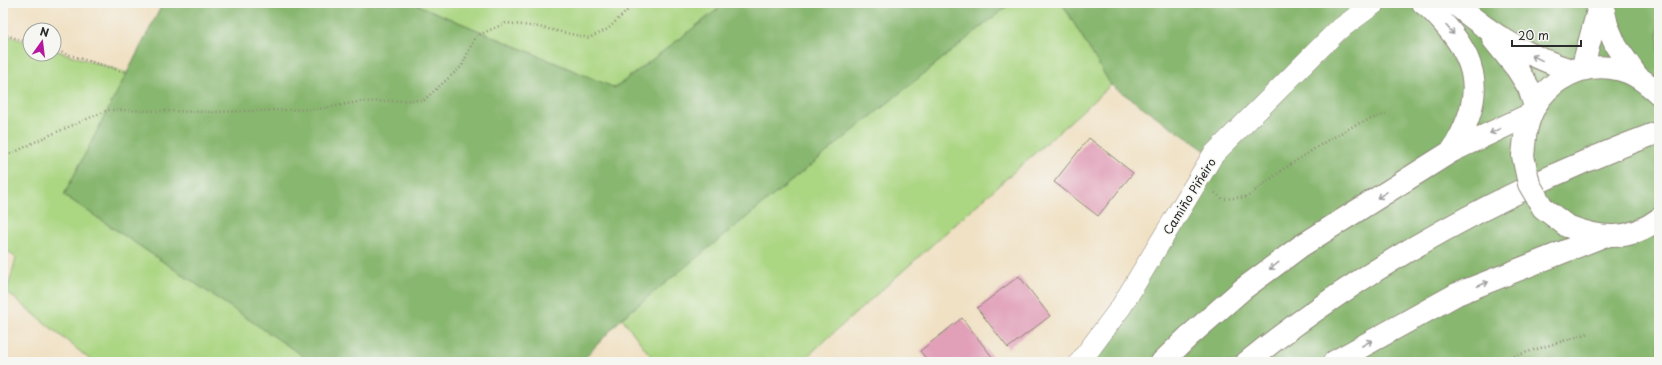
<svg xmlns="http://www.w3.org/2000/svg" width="1662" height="365" font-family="'Playpen Sans',sans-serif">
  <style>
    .green { fill: #abd682; stroke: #6b8056 }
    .forest { fill: #88b770; stroke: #5a714e }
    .building { fill: #e19fb8 }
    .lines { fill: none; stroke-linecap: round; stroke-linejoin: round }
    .street-casing { stroke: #8e8678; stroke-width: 22 }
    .primary-casing { stroke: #8e8678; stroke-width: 24 }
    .highway-casing { stroke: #8e8678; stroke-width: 24 }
    .path { stroke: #8e8678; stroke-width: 2.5; stroke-dasharray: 1 3; stroke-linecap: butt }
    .street { stroke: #fff; stroke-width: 21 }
    .primary { stroke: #fff; stroke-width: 22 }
    .highway { stroke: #fff; stroke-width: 22 }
    .primary-bridge-casing { stroke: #8e8678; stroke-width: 24; stroke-linecap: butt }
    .primary-bridge { stroke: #fff; stroke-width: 22 }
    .oneway { stroke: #a0a0a0 }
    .labels { text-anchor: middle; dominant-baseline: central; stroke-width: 3; stroke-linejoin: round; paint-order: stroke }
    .street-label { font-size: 12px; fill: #2b2b2b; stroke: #f6f6f2 }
  </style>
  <rect width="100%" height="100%" fill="#f6f6f2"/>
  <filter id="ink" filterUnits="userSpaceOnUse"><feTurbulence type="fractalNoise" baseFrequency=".025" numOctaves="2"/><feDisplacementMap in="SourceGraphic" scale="8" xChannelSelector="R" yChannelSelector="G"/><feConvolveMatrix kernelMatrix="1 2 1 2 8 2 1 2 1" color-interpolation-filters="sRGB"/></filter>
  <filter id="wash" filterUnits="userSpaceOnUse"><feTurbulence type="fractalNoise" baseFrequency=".012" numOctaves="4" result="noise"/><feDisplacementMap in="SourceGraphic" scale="16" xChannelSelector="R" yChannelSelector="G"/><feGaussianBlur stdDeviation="0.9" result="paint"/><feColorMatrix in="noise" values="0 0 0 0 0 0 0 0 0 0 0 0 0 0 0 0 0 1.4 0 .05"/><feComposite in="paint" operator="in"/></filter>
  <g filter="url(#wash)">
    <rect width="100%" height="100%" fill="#f0e1c4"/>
    <path class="green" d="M413,3H726L615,88Z
      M1011,3H1062L1111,85L801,362H655L622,318Z
      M3,34L30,43V54H54V50L127,73L64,195L312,362H93L7,292L16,258L3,247Z"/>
    <path class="forest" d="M163,3H413L615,88L726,3H1011L622,318L581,362H312L64,195Z
      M1062,3H1659V362H1081L1213,156L1111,85Z"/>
    <g id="blocks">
      <path class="building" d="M1089,138L1133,173L1098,216L1054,182Z
        M1019,276L1050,316L1008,348L977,308Z
        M962,318L993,358L988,362H929L920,351Z"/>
    </g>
  </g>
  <g filter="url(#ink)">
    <use href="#blocks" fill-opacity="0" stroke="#8e8678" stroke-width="1"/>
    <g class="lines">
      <g class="street-casing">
        <path id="street" d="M1080,362L1121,307L1213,155L1337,31L1375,3"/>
      </g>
      <g class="primary-casing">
        <path id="primary" d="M1423,3C1432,9 1439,18 1446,26C1484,69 1480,105 1452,151
          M1454,3C1492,35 1526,56 1574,71
          M1602,3L1607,25L1616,46L1637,76
          M1493,39L1517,69L1529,88L1535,107
          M1582,69L1600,3
          M1526,132C1533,88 1577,58 1621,70C1635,73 1648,84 1659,94
          M1567,226C1601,239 1628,242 1659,219"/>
      </g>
      <g class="highway-casing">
        <path id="highway" d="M1162,362L1188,337L1243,289L1301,246L1452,151L1531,114
          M1247,362C1368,264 1513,186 1659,132
          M1334,362L1457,294L1601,237"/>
      </g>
      <path class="path" d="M3,34L30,43
        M54,50L127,73
        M3,158L43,138L108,110L211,112L319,109L358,102L424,100L462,66L475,37L483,33L506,23L539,27L589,38L608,29L630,8V3
        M1215,193L1223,199L1247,197L1282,170L1325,142L1357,124L1386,114
        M1495,362L1589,333"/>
      <use href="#street" class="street"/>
      <use href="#primary" class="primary"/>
      <use href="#highway" class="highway"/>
      <g class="primary-bridge-casing">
        <path id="primary-bridge" d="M1525,137L1523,156L1529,184L1543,208L1567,226"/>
      </g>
      <use href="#primary-bridge" class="primary-bridge"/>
    </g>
    <defs><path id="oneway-shaft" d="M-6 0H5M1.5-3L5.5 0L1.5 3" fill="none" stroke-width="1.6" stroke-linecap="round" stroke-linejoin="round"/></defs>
    <g class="oneway">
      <use href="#oneway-shaft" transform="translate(1450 30) rotate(49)"/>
      <use href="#oneway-shaft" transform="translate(1537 58) rotate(-154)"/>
      <use href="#oneway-shaft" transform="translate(1495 131) rotate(155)"/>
      <use href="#oneway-shaft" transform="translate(1382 195) rotate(148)"/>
      <use href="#oneway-shaft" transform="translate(1274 266) rotate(143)"/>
      <use href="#oneway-shaft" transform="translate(1483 284) rotate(-21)"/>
      <use href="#oneway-shaft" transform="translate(1367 343) rotate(-30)"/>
    </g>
  </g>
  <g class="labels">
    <g class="street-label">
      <text transform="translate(1189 196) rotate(-58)">Camiño Piñeiro</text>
    </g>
  </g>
  <rect width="1662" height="365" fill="none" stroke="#f6f6f2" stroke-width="16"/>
  <g transform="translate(42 42) rotate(14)"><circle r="19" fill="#f6f6f2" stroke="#a5a5a2"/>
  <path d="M0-3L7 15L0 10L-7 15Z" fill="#b5179e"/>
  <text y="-6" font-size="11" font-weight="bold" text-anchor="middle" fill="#2b2b2b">N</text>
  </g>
  <path d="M1512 40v6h69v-6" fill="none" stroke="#2b2b2b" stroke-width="2"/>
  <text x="1518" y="40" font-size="12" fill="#2b2b2b" stroke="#f6f6f2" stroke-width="3" paint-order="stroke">20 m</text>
</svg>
